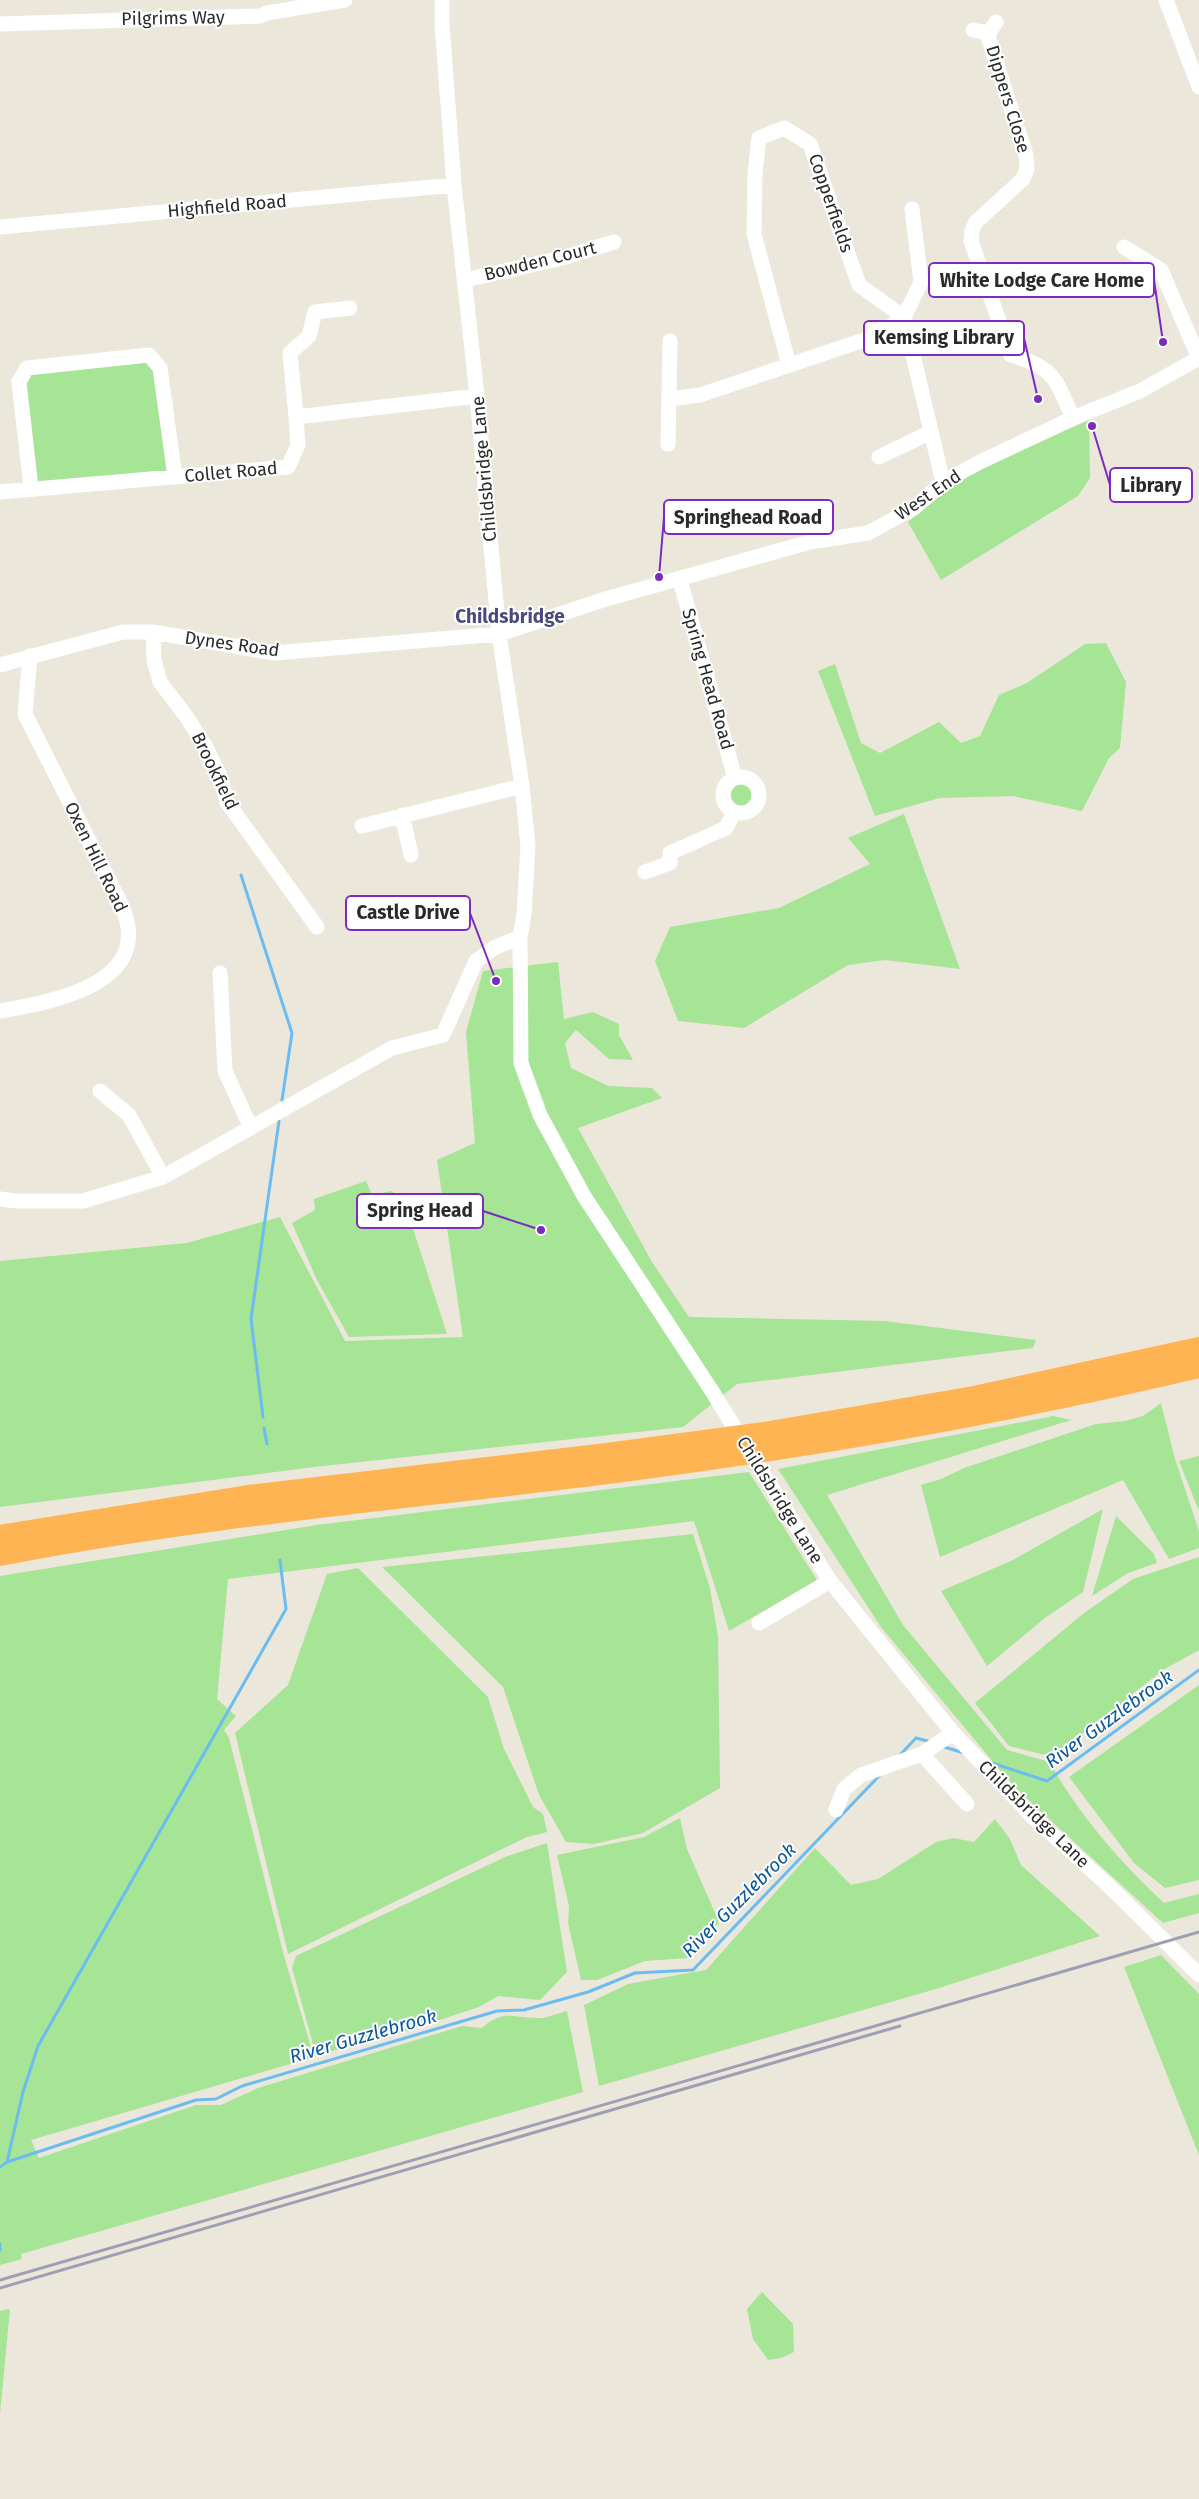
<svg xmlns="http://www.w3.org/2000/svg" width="1199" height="2499" font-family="'Fira Sans',sans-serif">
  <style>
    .green { fill: #a6e496 }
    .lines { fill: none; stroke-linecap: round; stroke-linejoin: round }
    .stream { stroke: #6bbcf1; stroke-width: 3 }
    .minor { stroke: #fff; stroke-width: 15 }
    .highway { stroke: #ffb453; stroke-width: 22 }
    .rail { stroke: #9e9eb4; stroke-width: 3 }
    .labels { text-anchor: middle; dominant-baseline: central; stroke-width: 4; stroke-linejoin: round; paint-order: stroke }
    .street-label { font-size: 18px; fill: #2a2a2a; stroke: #fff }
    .neighbourhood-label { font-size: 19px; font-weight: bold; fill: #494b7b; stroke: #fff }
    .water-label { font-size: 19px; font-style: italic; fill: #0a579d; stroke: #fff }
    .leader { fill: none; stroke: #7b2cbf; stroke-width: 2 }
    .callout-dot { fill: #7b2cbf; stroke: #fff; stroke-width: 2 }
    .callout { fill: #fff; stroke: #7b2cbf; stroke-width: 2 }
    .callout-label { font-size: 19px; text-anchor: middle; font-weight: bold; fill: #2a2a2a }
  </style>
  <rect width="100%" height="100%" fill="#ece7db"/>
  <path class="green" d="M148,358L157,370L169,473L34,483L23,383L29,371Z
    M1089,420L1090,478L1078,496L941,580L908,522L967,475Z
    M1106,643L1126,682L1120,748L1109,758L1082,811L1013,796L940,798L875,816L818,671L835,664L861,743L880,753L939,722L961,743L980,736L999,695L1027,683L1085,644Z
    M731 795a11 11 0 1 1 22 0a11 11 0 1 1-22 0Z
    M904,814L960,969L885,960L848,965L744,1028L678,1021L655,961L670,927L779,908L870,864L848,838Z
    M558,962L564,1019L593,1012L619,1024V1035L633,1060L609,1059L576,1030L565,1043L571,1068L608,1086L652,1088L662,1098L578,1128L652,1262L689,1317L885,1321L1036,1340L1033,1348L737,1384L683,1427L314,1467L0,1507V1261L187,1243L280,1217L345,1341L463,1337L437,1160L475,1143L466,1032L483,971Z
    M366,1181L372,1195L392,1191L405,1204L447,1334L349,1337L317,1280L292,1223L315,1210L314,1199Z
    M1161,1403L1175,1459L1199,1531V1548L1169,1559L1123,1480L940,1557L921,1485L941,1479L964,1468L1096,1424L1125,1421L1143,1416Z
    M1053,1416L1071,1420L827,1495L903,1625L1007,1750L1050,1762C1076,1812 1122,1864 1164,1903L1199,1894V1913L1163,1923L1014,1787L881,1627L778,1469Z
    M1199,1456V1511L1179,1461Z
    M749,1472L817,1580L729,1631L694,1521L228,1579L217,1699L236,1716L224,1730L229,1738L284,1956L314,2057L31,2140L39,2158L196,2105H221L258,2088L462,2026L482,2028C504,2009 511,2018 537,2018C546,2019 558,2013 567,2011L583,2092L21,2254L22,2259L0,2265V1576L317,1525Z
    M1103,1509L1083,1592L1045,1618L987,1666L941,1591L1013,1560Z
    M1116,1516L1154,1554L1157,1563L1128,1573L1092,1596Z
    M693,1534L710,1588L718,1637L720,1788L643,1833L594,1844L566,1842L539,1795L503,1687L382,1567Z
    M1199,1557V1650L1163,1670L1053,1757L1009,1746L975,1703L1084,1613L1133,1579Z
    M358,1568L488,1697L504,1749L533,1807L543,1814L547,1832L527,1837L288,1954L235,1733L288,1685L327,1574Z
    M1199,1685V1880L1165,1888L1134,1863L1069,1777Z
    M680,1818L687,1849L719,1922L707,1939L687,1958L645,1961L597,1980H581L568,1923L569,1906L557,1855L644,1837Z
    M995,1819L1010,1839L1021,1865L1100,1936L936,1989L599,2086L584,2005L628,1984L706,1970L815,1848L851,1885L878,1879L936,1842L953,1838L974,1842Z
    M547,1843L567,1972L540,2000L498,1996L479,2007L394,2035L316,2055L292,1968L296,1956L505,1857Z
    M1161,1955L1199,1994V2155L1124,1967Z
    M762,2292L793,2324L794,2352L781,2358L768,2360L753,2339L747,2309Z
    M10,2309L0,2414V2311Z"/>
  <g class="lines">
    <path class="stream" d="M241,875L292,1033L282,1100
      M263,1417L251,1319L279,1121
      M264,1428L267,1444
      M941,1746L964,1753
      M900,1755L916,1738L931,1742
      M989,1762L1047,1781L1199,1670
      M7,2162L23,2092L38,2046L286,1609L280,1560
      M0,2167L7,2162L196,2100L216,2099L242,2086L497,2011L524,2010L588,1992L635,1973L693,1970L880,1775
      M0,2244V2250"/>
    <path class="minor" d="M442,0V24L454,185L477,396L499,634L522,786L528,846L524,914L520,937L521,1063L540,1115L584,1196L710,1388L830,1581L953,1733L1033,1817L1110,1887L1199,1975
      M1166,0L1199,87
      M996,22L989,33V40L1026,155L1027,169L1023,179L976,222L972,230L971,241L1011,355C1056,368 1055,379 1073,418
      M0,24L260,16L267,13L345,0
      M973,30L989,33
      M0,227L454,185
      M1124,247L1161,270L1199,358
      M465,280L566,257L614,242
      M789,365L754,234L755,173L759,138L784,128L810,144L859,285L904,317L921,282L912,209
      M669,399L700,395L876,336L904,317L943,482
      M296,417L290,353L309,336L315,312L350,308
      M668,444L670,341
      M879,457L931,432
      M31,488L19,382L27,368L149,355L160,368L175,477
      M0,492L288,467L298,445L296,417L477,396
      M680,580L735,778
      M153,632L154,660L160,682L186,716L206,747L220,776L227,802L317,927
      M0,665L123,632H153L274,653L499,634L606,599L810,542L868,533L914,508L943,482L980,462L1073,418L1140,391L1199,358
      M723 795a18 18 0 1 1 36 0a18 18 0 1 1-36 0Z
      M402,815L411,855
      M362,826L522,786
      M645,872L670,863V853L726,828L734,812
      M220,973L225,1071L251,1128
      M0,1011C56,1002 157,982 121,904L25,714L30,656
      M100,1091L129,1115L163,1177
      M0,1199L17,1201H83L163,1177L392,1048L443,1035L476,961L494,948L520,937
      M759,1623L830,1581
      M922,1754L967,1804
      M836,1810L844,1789L861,1775L922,1754L953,1733"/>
    <path class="highway" d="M0,1536L248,1496L607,1454L764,1433L974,1397L1199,1348
      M0,1555C206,1515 415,1498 623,1471C817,1446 1009,1412 1199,1367"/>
    <path class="rail" d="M0,2280L1199,1932
      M0,2288L900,2026"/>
  </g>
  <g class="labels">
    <g class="street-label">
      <text transform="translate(173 18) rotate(-1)">Pilgrims Way</text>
      <text transform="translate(1008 99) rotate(73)">Dippers Close</text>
      <text transform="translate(831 203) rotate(71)">Copperfields</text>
      <text transform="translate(227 206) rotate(-5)">Highfield Road</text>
      <text transform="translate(540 261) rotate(-14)">Bowden Court</text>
      <text transform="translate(484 469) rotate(-95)">Childsbridge Lane</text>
      <text transform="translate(231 472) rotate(-5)">Collet Road</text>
      <text transform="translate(928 495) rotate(-34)">West End</text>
      <text transform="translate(232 644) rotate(8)">Dynes Road</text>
      <text transform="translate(708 679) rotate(74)">Spring Head Road</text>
      <text transform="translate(215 771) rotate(64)">Brookfield</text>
      <text transform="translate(96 857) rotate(64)">Oxen Hill Road</text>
      <text transform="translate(780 1500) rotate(58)">Childsbridge Lane</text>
      <text transform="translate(1034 1814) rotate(44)">Childsbridge Lane</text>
    </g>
    <g class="neighbourhood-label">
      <text x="510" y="616">Childsbridge</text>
    </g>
    <g class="water-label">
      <text transform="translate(1109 1719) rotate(-36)">River Guzzlebrook</text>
      <text transform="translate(739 1900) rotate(-45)">River Guzzlebrook</text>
      <text transform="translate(363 2036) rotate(-16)">River Guzzlebrook</text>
    </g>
  </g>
  <path class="leader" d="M1163 342L1154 280M1038 399L1024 338M1092 426L1110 485M659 577L664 517M496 981L470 913M541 1230L483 1211"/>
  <g class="callout-dot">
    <circle cx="1163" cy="342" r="5"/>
    <circle cx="1038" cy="399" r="5"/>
    <circle cx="1092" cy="426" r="5"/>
    <circle cx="659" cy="577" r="5"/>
    <circle cx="496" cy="981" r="5"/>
    <circle cx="541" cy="1230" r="5"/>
  </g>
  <g class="callout">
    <rect x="929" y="263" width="225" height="34" rx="5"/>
    <rect x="864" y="321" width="160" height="34" rx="5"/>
    <rect x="1110" y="468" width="82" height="34" rx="5"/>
    <rect x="664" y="500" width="169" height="34" rx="5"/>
    <rect x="346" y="896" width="124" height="34" rx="5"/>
    <rect x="357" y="1194" width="126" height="34" rx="5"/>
  </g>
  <g class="callout-label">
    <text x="1042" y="287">White Lodge Care Home</text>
    <text x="944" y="344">Kemsing Library</text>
    <text x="1151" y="492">Library</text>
    <text x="748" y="524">Springhead Road</text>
    <text x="408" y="919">Castle Drive</text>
    <text x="420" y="1217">Spring Head</text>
  </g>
</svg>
